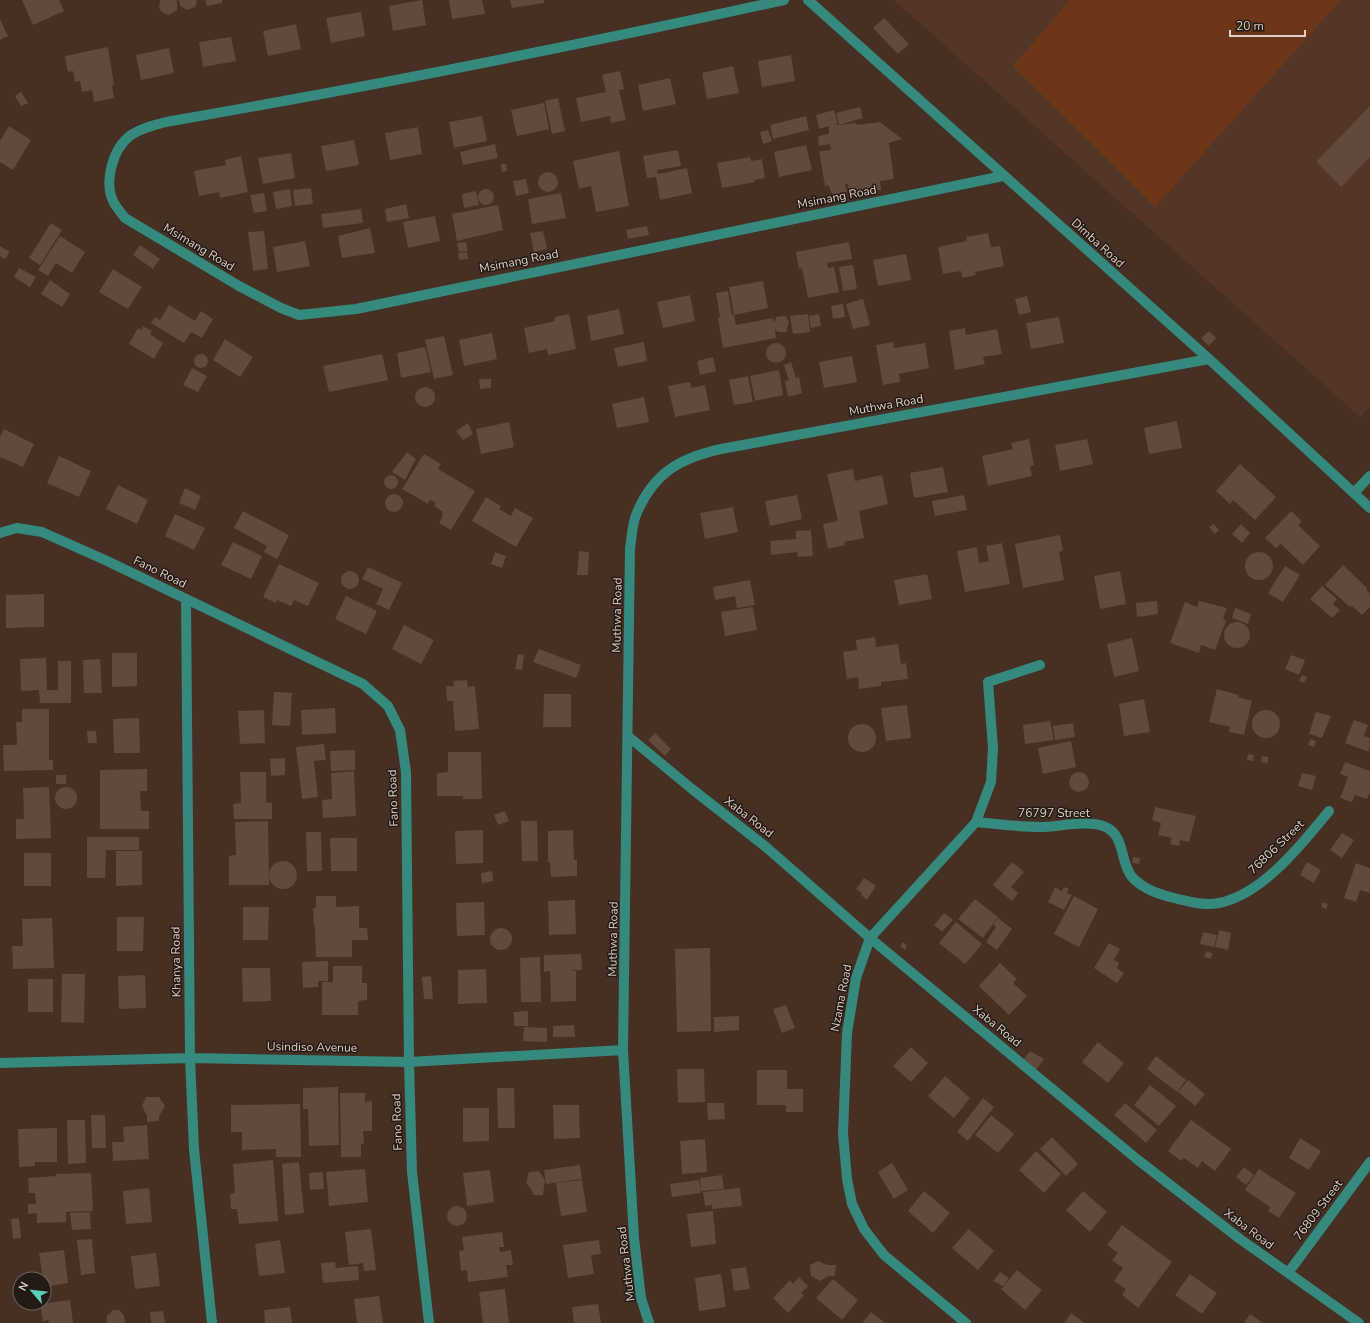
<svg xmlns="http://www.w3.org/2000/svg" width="1370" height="1323" font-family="'Nunito Sans',sans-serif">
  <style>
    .built { fill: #533627 }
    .pitch { fill: #6c3718 }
    .building { fill: #61493c }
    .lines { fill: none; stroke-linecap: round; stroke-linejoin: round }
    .minor { stroke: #35897d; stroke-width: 10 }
    .labels { text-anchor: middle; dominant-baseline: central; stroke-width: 3; stroke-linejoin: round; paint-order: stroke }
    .street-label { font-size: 12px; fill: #decfc7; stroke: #241a14 }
  </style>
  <rect width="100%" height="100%" fill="#462f23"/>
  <path class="built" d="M894,0H1370V407L1360,417Z"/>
  <path class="pitch" d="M1070,0H1341L1155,207L1013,66Z"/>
  <path class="building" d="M22,0H59L64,11L33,25Z
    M160,0H177V10L169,15L163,13L159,8Z
    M179,0H196L197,2L195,7L187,10L180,6Z
    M205,0H222V3L207,6Z
    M422,0L426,25L393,31L389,6Z
    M449,0H482L485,14L452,19Z
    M510,0H544V3L512,8Z
    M361,12L365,36L331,43L326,18Z
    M884,18L909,44L898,54L873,28Z
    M0,19L8,36L0,40Z
    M296,24L301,49L268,56L263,31Z
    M231,37L236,61L203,67L199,42Z
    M108,47L114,85H112L114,98L94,102L92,90L82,92L80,81L75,82L73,71L68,72L65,56Z
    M169,48L174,73L141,80L136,55Z
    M791,55L795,81L762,87L758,61Z
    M733,66L739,93L707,99L702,73Z
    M620,71L624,89L619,90L626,120L611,123L610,116L581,122L576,98L606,92L602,75Z
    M670,78L676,104L643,111L638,85Z
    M21,92L28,103L21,106L15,96Z
    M558,98L565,131L552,134L545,101Z
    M544,103L549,129L517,136L511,110Z
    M1370,106V157L1341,187L1316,162Z
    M860,107L863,118L839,125L856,123L857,125L880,122L902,139L889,143L894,179L880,181L881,190L849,193L848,184H845L847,193L833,196L828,185L825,186L819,151L831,150L830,144L819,146L818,136L829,134V126L819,129L816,115L834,110L838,124L834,125H839L836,113Z
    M482,116L487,141L454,148L449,122Z
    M806,116L809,130L773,139L770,125Z
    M9,126L31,140L13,170L0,162V141Z
    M418,127L422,154L390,160L385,133Z
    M768,130L772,141L763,144L760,132Z
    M354,140L359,165L326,171L321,146Z
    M495,144L498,158L463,165L460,152Z
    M806,145L812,170L779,177L774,152Z
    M678,150L681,166L657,170L658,174L687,168L692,193L660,200L656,177L647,178L643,156Z
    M619,151L629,206L596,212L591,186L579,189L573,161Z
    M291,153L295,178L263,184L258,158Z
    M241,156L248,192L220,198L219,192L199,196L194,171L226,165L225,160Z
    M750,157L751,161L762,159L765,178L754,180L755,182L722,188L717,163Z
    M501,164H506L507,171L502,172Z
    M538 182a10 10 0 1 1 20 0a10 10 0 1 1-20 0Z
    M526,179L529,193L516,196L513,181Z
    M311,188L313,204L295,206L293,190Z
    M290,189L292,206L276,209L273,192Z
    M478 197a8 8 0 1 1 16 0a8 8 0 1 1-16 0Z
    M476,191L479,205L464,208L462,194Z
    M264,193L267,211L254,213L250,195Z
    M561,193L566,218L532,224L528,199Z
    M406,204L409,218L387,222L385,209Z
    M498,205L503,230L457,241L452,214Z
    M361,209L363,223L323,228L321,214Z
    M435,216L440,241L408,248L403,222Z
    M51,223L62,230L40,265L29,258Z
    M647,226L649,235L628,239L626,230Z
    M370,228L375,253L342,258L338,236Z
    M264,231L268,269L253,271L248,232Z
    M543,231L547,249L534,252L530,233Z
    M988,233L991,247L1000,246L1004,266L975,272L976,275L962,278L961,271L943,274L938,247L967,241L966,237Z
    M60,236L85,252L72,273L56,263L48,276L38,270Z
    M305,241L310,266L277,272L273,247Z
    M466,242L468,251L459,252L457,243Z
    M849,242L852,259L827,263L828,268L834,267L839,292L808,298L802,268L799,269L796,252Z
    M140,245L160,259L153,269L133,255Z
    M0,246L10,252L5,259L0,256Z
    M467,252L468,259L459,260L458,253Z
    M906,254L911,280L878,286L873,260Z
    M853,265L857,289L843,291L839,267Z
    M19,268L36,277L30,287L14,277Z
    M113,269L142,287L128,309L99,292Z
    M50,280L70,294L62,307L41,294Z
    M763,281L768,308L734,315L736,325L773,318L774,323L776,317L785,316L789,322L786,332H778L775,329L776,338L723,348L718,318L720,317L716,293L728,291L732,315H734L729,287Z
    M690,295L695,321L663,328L657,302Z
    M1027,296L1031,312L1019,315L1015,299Z
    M863,299L870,325L853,329L846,304Z
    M843,304L845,317L833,319L831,306Z
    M169,305L195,321L201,311L213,319L202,338L191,332L184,343L151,323L155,317L160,320Z
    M619,309L624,334L591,341L587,316Z
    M569,314L576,349L548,355L547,349L529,353L524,328L555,321V317Z
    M808,314L810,332L793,334L790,316Z
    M819,314L821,326L811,328L809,316Z
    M1059,317L1064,343L1031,349L1026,323Z
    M143,326L152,331L150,334L163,343L154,359L129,344L138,328L141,330Z
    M965,328L966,335L997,329L1002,354L983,357L985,364L955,370L949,331Z
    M1209,331L1216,338L1209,346L1201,338Z
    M492,333L497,359L464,366L459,340Z
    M444,336L453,375L434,379L425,340Z
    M225,339L253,357L240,377L213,360Z
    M644,342L647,361L618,367L614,348Z
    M893,342L894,348L925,343L929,368L899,374L900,382L883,385L876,345Z
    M766 353a10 10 0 1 1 20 0a10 10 0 1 1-20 0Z
    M425,347L431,372L401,378L397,353Z
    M194 361a7 7 0 1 1 14 0a7 7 0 1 1-14 0Z
    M382,354L388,380L329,392L323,366Z
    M852,356L857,382L824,388L819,362Z
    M713,357L716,371L700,375L697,361Z
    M791,362L796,378L799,377L802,393L788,397L785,381L789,380L784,365Z
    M192,368L207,376L198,392L183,385Z
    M779,370L783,395L755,401L750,376Z
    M748,376L753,402L734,405L729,380Z
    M479,379H491V388L480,389Z
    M690,382L691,388L705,385L710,410L675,417L668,386Z
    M415 397a10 10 0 1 1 20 0a10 10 0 1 1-20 0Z
    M644,397L649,422L617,428L612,404Z
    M1177,421L1182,448L1149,454L1144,428Z
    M509,422L514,447L481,454L476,429Z
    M468,423L473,434L463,440L456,431Z
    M4,429L34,444L23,467L0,457V437Z
    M1029,439L1034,465L1030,466L1032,476L988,486L982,456L1013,449L1011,443Z
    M1087,439L1093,464L1060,471L1055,445Z
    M407,452L416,459L405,480L392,472Z
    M424,454L441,464L438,469L475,491L451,530L439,523L443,516L442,515L443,512L434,506L436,503L430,500L428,504L402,489Z
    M59,456L91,471L79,497L47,483Z
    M1240,464L1276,497L1255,520L1233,500L1230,504L1216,491Z
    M943,467L948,492L914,498L910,473Z
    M853,469L855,481L882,475L888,504L859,511L864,538L844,542L845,545L828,549L823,524L838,521L827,474Z
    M384 482a7 7 0 1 1 14 0a7 7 0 1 1-14 0Z
    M118,485L148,500L137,524L106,509Z
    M185,488L201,496L195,510L179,503Z
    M385 503a9 9 0 1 1 18 0a9 9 0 1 1-18 0Z
    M797,495L802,519L770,526L765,501Z
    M964,495L967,510L935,516L932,501Z
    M486,497L501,506L499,509L511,516L515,508L533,518L516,547L472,521Z
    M733,507L738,532L705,539L700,513Z
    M243,511L289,535L277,559L264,552L267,546L234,528Z
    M1291,511L1302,521L1298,525L1320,546L1303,565L1281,544L1276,548L1265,538Z
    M175,514L205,528L194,550L165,536Z
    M1214,524L1219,530L1215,534L1209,527Z
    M1241,524L1250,533L1242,543L1232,534Z
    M811,530L813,556L798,557L797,552L771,555L770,541L796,539V531Z
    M1060,535L1063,551L1059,552L1064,580L1023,588L1015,544Z
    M233,542L262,556L251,579L221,565Z
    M1002,543L1010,584L965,592L957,551L977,547L979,563L989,561L986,546Z
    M579,551L589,552L588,575H577Z
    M495,552L506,556L502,568L491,564Z
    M1245 566a14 14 0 1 1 28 0a14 14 0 1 1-28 0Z
    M279,564L319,583L308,606L294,600L291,606L277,600L276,603L263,597Z
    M1343,565L1367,588L1366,590L1370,593V607L1362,615L1352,606L1350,607L1325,585Z
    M1285,566L1300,575L1283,602L1268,593Z
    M368,567L402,583L389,610L376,604L383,589L362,579Z
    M341 580a9 9 0 1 1 18 0a9 9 0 1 1-18 0Z
    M1120,571L1126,604L1100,609L1094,576Z
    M927,574L932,599L899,605L894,580Z
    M750,580L755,605L737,608L735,596L715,600L713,587Z
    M1322,586L1337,599L1333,604L1340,610L1332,618L1310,599Z
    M44,594V627L6,628V595Z
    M346,596L377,611L366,634L335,619Z
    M1157,601L1158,614L1137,617L1136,603Z
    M1199,601L1227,608L1223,619L1226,621L1215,650L1201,645L1199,653L1170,643L1185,602L1197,607Z
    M753,607L757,630L725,636L721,612Z
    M1235,608L1251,614L1248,624L1232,618Z
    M1224 635a13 13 0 1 1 26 0a13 13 0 1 1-26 0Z
    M404,625L434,640L421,664L392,649Z
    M875,637L876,647L898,644L901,664L906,663L908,679L881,682V686L859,689L858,677L847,679L843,652L857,650L856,640Z
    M1132,638L1139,671L1114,677L1107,644Z
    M539,649L581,665L576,678L533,662Z
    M112,653H137V686L112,687Z
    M518,654L524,655L522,670L515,669Z
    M1291,655L1305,660L1299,675L1285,669Z
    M46,658L47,690H58V661H71V703H40L39,690L21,691L20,659Z
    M100,659L102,693H84L83,660Z
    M1302,675L1307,677L1304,683L1299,681Z
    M467,680L468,687L475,686L479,729L455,731L453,701H447L446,686H454L453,681Z
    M1217,689L1239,695L1238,697L1252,701L1244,735L1229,732L1230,727L1209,722Z
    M274,692L292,693L290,726L272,725Z
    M544,694H571V727H543Z
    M1144,699L1150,732L1124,736L1119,704Z
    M907,705L911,738L886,741L881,708Z
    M335,708L336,733L302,735L301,710Z
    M22,709H49V760H53V770L4,771L3,745H17L16,722H22Z
    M264,710L265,743L240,744L238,711Z
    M1252 724a14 14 0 1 1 28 0a14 14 0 1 1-28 0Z
    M1316,712L1331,716L1322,738L1309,734Z
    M139,718L140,753H114L113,719Z
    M1354,720L1368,725L1364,736L1370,738L1369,752L1345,743Z
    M1050,721L1054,740L1025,744L1023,725Z
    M1073,723L1075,737L1055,740L1053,726Z
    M848 738a14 14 0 1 1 28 0a14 14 0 1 1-28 0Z
    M87,731H96L97,743H88Z
    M655,733L671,749L665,756L648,740Z
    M1310,739L1316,741L1314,747L1308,745Z
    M1071,741L1076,767L1043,774L1038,748Z
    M324,744L326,760L314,761L318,797L302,799L296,747Z
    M355,750V770L331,771L330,751Z
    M448,752H481L482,799H463V796H437V773L448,772Z
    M1248,754L1254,755L1253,761L1247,760Z
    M1262,756L1268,757V763L1261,762Z
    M285,758V775L271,776L270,759Z
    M1345,762L1370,771V792L1367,799L1355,795L1352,802L1340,798L1348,777L1340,774Z
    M147,769V791H140L141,811H149V829H100V770Z
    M354,771L356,816L323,818L322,800L332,799L331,773Z
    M240,772H266V802L272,803V819H234L233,804L241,803Z
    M1069 782a10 10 0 1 1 20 0a10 10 0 1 1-20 0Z
    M1302,773L1316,776L1312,790L1298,786Z
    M56,775H66V784H56Z
    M55 798a11 11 0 1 1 22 0a11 11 0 1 1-22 0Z
    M49,787L51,838L16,839V819H24L23,788Z
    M1155,807L1196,816L1189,842L1180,840L1179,846L1170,844L1172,838L1158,835L1161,823L1152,820Z
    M505,811L509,821L498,825L494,815Z
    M268,821L269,885H229V856L236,855L235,822Z
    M521,821H537L538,861H522Z
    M483,830V863L456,864L455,831Z
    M573,830L574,860H577V876L551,877L550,863L548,862V831Z
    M306,832H321L322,871H307Z
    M1342,833L1354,840L1342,858L1330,850Z
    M87,837H139V850H106L105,878H87Z
    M330,838H357V871H331Z
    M116,851H142V885L116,886Z
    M24,853H51V886H24Z
    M1133,857L1140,858L1139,864L1132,863Z
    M269 875a14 14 0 1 1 28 0a14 14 0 1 1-28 0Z
    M1012,862L1024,872L1011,887L1018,893L1012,901L993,885Z
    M1307,862L1321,870L1314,883L1300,875Z
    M1356,863L1370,868V893L1360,890L1356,902L1344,898Z
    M492,871L493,881L482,883L481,873Z
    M864,878L876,886L867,900L861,895L862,893L856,889Z
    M1055,887L1062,891L1064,887L1069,889L1067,893L1072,895L1064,910L1048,902Z
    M316,896H336V907L359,906V928H367L368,940H352V957H316L315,926H314L313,908H316Z
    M1074,896L1098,909L1079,947L1054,934Z
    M975,899L998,917L983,938L958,919Z
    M575,900L576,934L549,935L548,901Z
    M484,902L485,935L457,936L456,903Z
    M1323,902L1328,904L1326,909L1321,907Z
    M243,907H269L268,940H243Z
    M944,913L953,920L942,932L934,925Z
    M117,917H144L143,951H117Z
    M52,918L54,968L13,969L12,946H23L22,919Z
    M998,918L1012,929L997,950L986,942L996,927L993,925Z
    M956,922L982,944L965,964L939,943Z
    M490 939a11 11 0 1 1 22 0a11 11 0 1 1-22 0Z
    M1219,930L1231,933L1228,950L1215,947Z
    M1203,932L1217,935L1214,947L1200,944Z
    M903,942L907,946L905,950L900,946Z
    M1109,943L1120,949L1114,960L1119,963L1117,968L1124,973L1117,983L1094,968Z
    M710,948L711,1031L677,1032L675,949Z
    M1207,951L1213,954L1210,959L1204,956Z
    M581,954L582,970H570L576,971V1001L551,1002L550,971L544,972V955Z
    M540,957L541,1002H521L520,958Z
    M328,961V981H318V987L303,988L302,962Z
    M1000,963L1017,979L1013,983L1027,996L1009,1015L979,986Z
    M333,966H362V983H367V1000L358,1001V1015H322V982H333Z
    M242,968H270L271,1001L243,1002Z
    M486,969L487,1003L458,1004V970Z
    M62,974H85L84,1023L61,1022Z
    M145,975L146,1008L119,1009L118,976Z
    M431,976L433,999H424L422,977Z
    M28,979H53V1012H28Z
    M786,1005L795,1028L782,1033L773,1009Z
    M528,1011V1026H514V1012Z
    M739,1016V1030L714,1032V1017Z
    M574,1025L575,1037H553V1026Z
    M524,1027L547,1028V1042L523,1041Z
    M1098,1042L1124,1063L1108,1083L1082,1062Z
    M911,1047L928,1063L911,1082L893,1066Z
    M1030,1051L1044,1059L1036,1070L1023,1060Z
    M1156,1056L1186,1080L1177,1092L1147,1069Z
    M677,1069H704L705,1102L678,1103Z
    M757,1070H787V1089H803V1112H786V1105H757Z
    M945,1076L970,1098L954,1118L928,1096Z
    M1188,1080L1205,1094L1195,1106L1178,1092Z
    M1150,1085L1176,1106L1159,1126L1134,1105Z
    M338,1087L339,1145L309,1146L308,1109H303V1088Z
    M497,1088H514L515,1128H498Z
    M340,1093H365V1102L372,1101V1131H363L364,1144H361V1157H341Z
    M146,1097H159L165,1106L159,1116V1121L147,1122V1116L142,1106Z
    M983,1098L994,1107L968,1141L957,1132Z
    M707,1103H724L725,1119L708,1120Z
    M1125,1103L1157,1130L1146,1143L1114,1115Z
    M300,1104L301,1157H276V1149L242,1150V1132H231V1105Z
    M553,1105H579L580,1138L554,1139Z
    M463,1108H489V1141L463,1142Z
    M91,1115H105L106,1148H92Z
    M991,1115L1014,1134L998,1153L975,1135Z
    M67,1120H85L86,1163L68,1164Z
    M1191,1120L1231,1149L1215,1171L1202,1161L1198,1168L1184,1158L1181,1161L1168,1151Z
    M147,1125L149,1159L113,1161L112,1142H124L123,1127Z
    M57,1128V1162H35V1166L19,1167L18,1129Z
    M1052,1137L1078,1164L1066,1176L1040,1149Z
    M1300,1138L1321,1151L1309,1170L1289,1158Z
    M705,1139L707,1172L682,1174L680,1141Z
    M1036,1151L1061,1174L1044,1193L1019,1170Z
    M273,1160L278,1221L239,1224L237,1209H231L230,1194L235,1193L233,1164Z
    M299,1162L304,1213L285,1215L282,1164Z
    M892,1163L908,1190L894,1199L878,1172Z
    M580,1165L582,1179L546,1184L544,1170Z
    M1244,1167L1254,1175L1246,1185L1236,1177Z
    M365,1169L368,1202L329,1206L326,1172Z
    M1259,1169L1296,1193L1279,1218L1268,1211L1270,1207L1245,1190Z
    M490,1170L494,1202L467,1206L463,1173Z
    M539,1171L545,1180L543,1195H533L532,1190L526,1183L529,1172Z
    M323,1172L324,1189L310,1190L309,1173Z
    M91,1173L93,1211L66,1212V1222L37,1223V1213L28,1214V1204H36L35,1193H29L28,1178L56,1176V1174Z
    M722,1175L724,1189L701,1191L700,1178Z
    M582,1180L587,1212L561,1216L556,1183Z
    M699,1180L701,1193L672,1197L670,1184Z
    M149,1188L152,1222L126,1224L123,1191Z
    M740,1188L742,1206L712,1209V1205L705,1206L703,1192Z
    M924,1191L950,1213L933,1233L908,1211Z
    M1083,1191L1107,1212L1090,1232L1066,1210Z
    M447 1216a10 10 0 1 1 20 0a10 10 0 1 1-20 0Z
    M713,1211L716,1244L691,1247L687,1214Z
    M90,1212L91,1229L72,1230L70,1213Z
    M19,1218L21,1238L13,1239L11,1219Z
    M1122,1225L1172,1262L1138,1308L1122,1295L1126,1289L1114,1281L1123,1268L1112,1260L1118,1253L1107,1245Z
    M371,1229L376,1270L364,1271L363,1263L349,1265L345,1232Z
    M969,1229L994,1251L978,1270L952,1248Z
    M502,1232L504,1247H499L500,1252L511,1250L513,1265H506L508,1277L468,1282L467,1270L461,1271L459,1251L464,1250L462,1237Z
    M92,1239L95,1273L81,1275L77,1240Z
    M280,1240L285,1273L259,1276L255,1244Z
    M599,1240L601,1254L591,1255L594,1274L568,1278L563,1245Z
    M64,1250L68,1283L44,1287L39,1253Z
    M156,1253L160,1286L135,1289L131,1256Z
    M818,1261L827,1265H836L835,1276H828L820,1281L811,1276L810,1265Z
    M335,1262L336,1268L358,1266L359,1280L323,1283L321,1263Z
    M746,1267L750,1289L734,1291L731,1269Z
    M1017,1270L1042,1290L1025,1310L1001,1289Z
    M1000,1272L1009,1278L1003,1286L993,1281Z
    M721,1274L726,1307L699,1311L695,1278Z
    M1190,1274L1217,1293L1202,1314L1175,1295Z
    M799,1277L808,1286L801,1293L804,1295L788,1313L773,1298L790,1280L793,1284Z
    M833,1279L858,1300L842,1320L816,1298Z
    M505,1289L509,1323H483L479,1292Z
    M379,1296L383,1323H357L354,1299Z
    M70,1300L73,1323H49L48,1320L43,1321L40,1304Z
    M598,1304L601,1323H574L572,1307Z
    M290,1307L292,1323H265L264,1310Z
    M113,1310H119L124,1315L125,1323H107V1316Z
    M163,1311L165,1323H151L150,1312Z
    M871,1312L885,1323H862Z
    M1071,1313L1085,1323H1064Z
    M1250,1314L1263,1323H1244Z"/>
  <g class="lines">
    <path class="minor" d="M784,0C579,45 373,86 166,122C154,125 142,128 131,135C113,148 103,182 114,203C117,208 121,213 125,218L239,286L281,308L299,315L356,309L1003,176
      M808,0L1209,359L1370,508
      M1354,493L1370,476
      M0,533L17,528L42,532L105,560L363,684L388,706L400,730L406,772L409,1062L412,1172L429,1323
      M186,599L190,1058L194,1149L212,1323
      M629,737L692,789L766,847L870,938L1138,1160L1240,1239L1359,1323
      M976,822C997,824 1018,827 1040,827C1057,827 1087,820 1103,826C1126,834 1119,861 1132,877C1144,890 1161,895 1178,899C1191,902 1205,906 1219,903C1263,894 1302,844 1329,811
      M0,1063L190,1058L409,1062L623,1050
      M1288,1273L1370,1162
      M649,1323L641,1298L634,1238L623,1050L630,548C632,537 632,525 636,515C653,473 680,458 721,449L1209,359
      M966,1323L884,1255L864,1229L852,1204L847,1179L843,1133L847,1033L856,978L870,938L976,822L991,782L993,748L988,682L1040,665"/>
  </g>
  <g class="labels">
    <g class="street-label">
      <text transform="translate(837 197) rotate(-11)">Msimang Road</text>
      <text transform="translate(1098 243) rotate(42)">Dimba Road</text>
      <text transform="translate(199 247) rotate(31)">Msimang Road</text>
      <text transform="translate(519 261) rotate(-11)">Msimang Road</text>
      <text transform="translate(886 405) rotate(-10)">Muthwa Road</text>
      <text transform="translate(160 572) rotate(26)">Fano Road</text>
      <text transform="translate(617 615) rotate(-89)">Muthwa Road</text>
      <text transform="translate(393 798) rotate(-92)">Fano Road</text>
      <text x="1054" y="813">76797 Street</text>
      <text transform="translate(749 817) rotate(38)">Xaba Road</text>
      <text transform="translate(1276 847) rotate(-44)">76806 Street</text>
      <text transform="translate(613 939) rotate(-89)">Muthwa Road</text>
      <text transform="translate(176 962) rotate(-91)">Khanya Road</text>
      <text transform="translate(841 998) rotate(-79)">Nzama Road</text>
      <text transform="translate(997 1026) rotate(39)">Xaba Road</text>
      <text transform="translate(312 1047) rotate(1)">Usindiso Avenue</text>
      <text transform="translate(397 1122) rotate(-92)">Fano Road</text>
      <text transform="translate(1318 1210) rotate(-53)">76809 Street</text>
      <text transform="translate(1249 1229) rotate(37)">Xaba Road</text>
      <text transform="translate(626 1264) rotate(-97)">Muthwa Road</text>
    </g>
  </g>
  <g transform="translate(32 1291) rotate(298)"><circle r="19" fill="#241a14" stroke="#6e625c"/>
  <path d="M0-3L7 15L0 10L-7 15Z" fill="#5acebd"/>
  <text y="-6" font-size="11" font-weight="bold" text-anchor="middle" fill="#decfc7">N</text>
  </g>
  <path d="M1230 30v6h75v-6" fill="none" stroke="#decfc7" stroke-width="2"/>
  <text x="1236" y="30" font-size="12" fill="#decfc7" stroke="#241a14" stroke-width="3" paint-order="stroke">20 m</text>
</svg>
